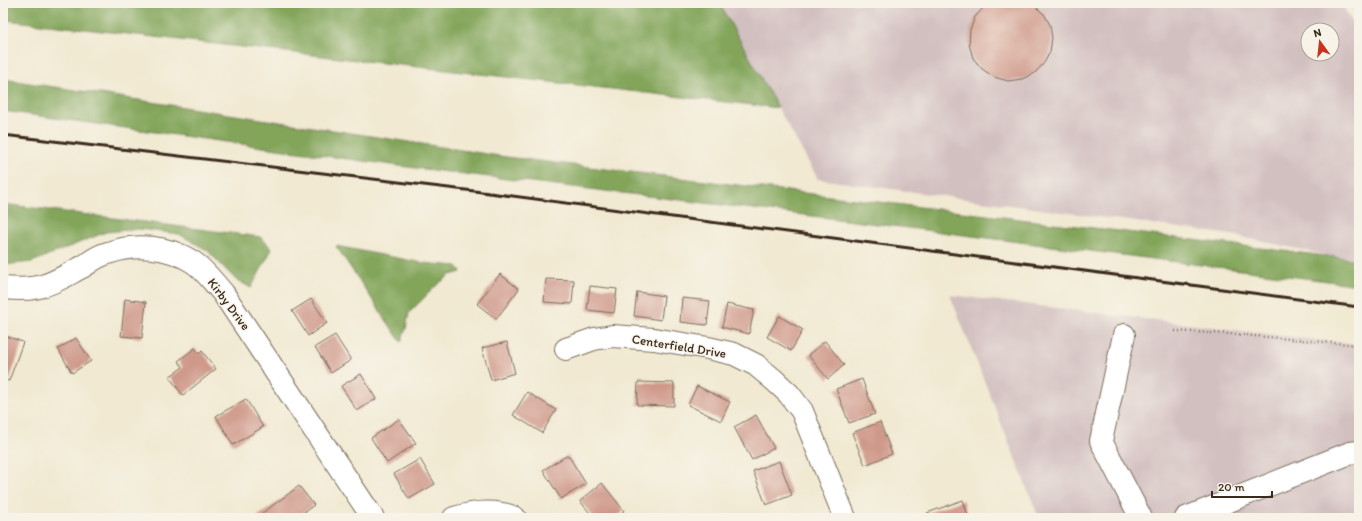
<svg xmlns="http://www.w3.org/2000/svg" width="1362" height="521" font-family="Itim,sans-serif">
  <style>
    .industrial { fill: #d2bfc0; fill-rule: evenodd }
    .forest { fill: #82a55a; stroke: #5e683c }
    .building { fill: #cf998a }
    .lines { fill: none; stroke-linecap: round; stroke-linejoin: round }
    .minor-casing { stroke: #7b6d5d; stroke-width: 24 }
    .path { stroke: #7b6d5d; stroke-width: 2.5; stroke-dasharray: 1 3; stroke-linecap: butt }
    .minor { stroke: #fff; stroke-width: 22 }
    .rail { stroke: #3b2a1e; stroke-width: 3 }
    .labels { text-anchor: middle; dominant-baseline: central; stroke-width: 3; stroke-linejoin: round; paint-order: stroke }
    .street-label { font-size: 13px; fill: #3b2a1e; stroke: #f7f3e8 }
  </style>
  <rect width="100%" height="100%" fill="#f7f3e8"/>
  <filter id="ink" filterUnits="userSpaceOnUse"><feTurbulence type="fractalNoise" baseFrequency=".025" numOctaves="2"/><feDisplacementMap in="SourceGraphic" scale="8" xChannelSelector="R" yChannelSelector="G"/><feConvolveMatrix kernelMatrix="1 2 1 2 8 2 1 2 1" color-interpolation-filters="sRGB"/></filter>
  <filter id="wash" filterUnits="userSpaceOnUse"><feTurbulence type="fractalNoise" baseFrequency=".012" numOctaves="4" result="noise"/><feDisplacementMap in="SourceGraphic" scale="16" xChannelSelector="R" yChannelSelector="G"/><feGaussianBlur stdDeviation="0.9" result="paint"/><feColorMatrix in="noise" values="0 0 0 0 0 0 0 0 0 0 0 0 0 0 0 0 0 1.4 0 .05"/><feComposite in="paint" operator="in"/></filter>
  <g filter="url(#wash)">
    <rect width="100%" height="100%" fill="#f1e9d1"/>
    <path class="industrial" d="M719,3H1341L1359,34V262L1232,235L818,179ZM1308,30H1332V54H1308Z
      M950,295L1359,345V518H1039Z"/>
    <path class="forest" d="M3,3H719L778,108L5,20H3Z
      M3,79L506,157L1359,260V285L853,221L399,166L3,111Z
      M3,204L261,237L272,249L251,288L235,279L207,250L179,234L139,229L106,232L32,262L3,265Z
      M336,246L423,263L457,266L461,272L450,275L437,285L409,313L406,329L401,342Z"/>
    <g id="blocks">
      <path class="building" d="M990,3H1031L1044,14L1050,25L1052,38L1050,52L1044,63L1035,73L1022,79L1008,81L994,77L982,69L973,58L969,44L970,30L975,17L985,6Z
        M500,274L519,289L496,319L477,304Z
        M546,279L574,280L572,304L544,302Z
        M590,286L617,289L614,313L587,310Z
        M637,292L664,296L661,320L634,316Z
        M682,298L710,301L707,325L680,322Z
        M125,299L146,302L142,338L121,336Z
        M311,299L327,323L308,336L292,311Z
        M727,304L754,310L749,334L722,327Z
        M779,316L803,330L791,351L767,337Z
        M3,335L23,342L9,381L3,379Z
        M335,335L351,360L331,373L315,347Z
        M76,338L91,361L72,373L58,349Z
        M825,341L844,365L828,379L808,355Z
        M507,342L515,373L491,380L482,348Z
        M195,348L199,354L202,351L216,369L183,395L169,377L183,367L178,361Z
        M361,374L376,399L357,411L341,386Z
        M862,379L875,414L849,423L836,389Z
        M638,382L674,383V406L637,405Z
        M697,386L730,402L721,421L688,405Z
        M527,392L556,410L542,433L513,415Z
        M246,399L263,427L233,445L216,416Z
        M756,415L774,448L752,460L734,427Z
        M399,419L416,443L387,463L371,438Z
        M880,422L892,454L865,465L852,433Z
        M568,455L586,484L561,499L543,470Z
        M420,459L435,484L409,499L394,474Z
        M779,461L792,495L766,505L753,471Z
        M602,483L624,511L616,518H594L580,501Z
        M299,486L314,505L296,518H258L257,517Z
        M963,500L969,518H929L927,513Z"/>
    </g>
  </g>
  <g filter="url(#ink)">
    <use href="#blocks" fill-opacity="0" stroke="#7b6d5d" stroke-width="1"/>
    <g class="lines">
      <g class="minor-casing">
        <path id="minor" d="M3,288C16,289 30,290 42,286C57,282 70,273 84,266C91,261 99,255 108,253C136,243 168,246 193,262C205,270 213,282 223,293L373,518
          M1124,335L1101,441L1141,518
          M566,349L594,339L612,336L654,339L708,348L734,354L756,365L774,380L789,394L802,411L845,518
          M454,518C474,512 495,509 515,518
          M1186,518L1350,453L1359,452"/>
      </g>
      <path class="path" d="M1175,331L1232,334L1359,345"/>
      <use href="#minor" class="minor"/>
      <path class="rail" d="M3,135L474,191L1359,307"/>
    </g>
  </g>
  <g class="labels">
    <g class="street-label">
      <text transform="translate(229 304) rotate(53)">Kirby Drive</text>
      <text transform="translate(679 346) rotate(9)">Centerfield Drive</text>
    </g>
  </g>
  <rect width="1362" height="521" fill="none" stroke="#f7f3e8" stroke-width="16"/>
  <g transform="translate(1320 42) rotate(345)"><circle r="19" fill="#f7f3e8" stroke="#aca397"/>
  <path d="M0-3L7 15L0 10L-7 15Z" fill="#c8321e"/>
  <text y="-6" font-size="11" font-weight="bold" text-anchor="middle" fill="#3b2a1e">N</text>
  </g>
  <path d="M1212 491v6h60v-6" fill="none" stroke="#3b2a1e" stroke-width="2"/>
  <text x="1218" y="491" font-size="12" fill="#3b2a1e" stroke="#f7f3e8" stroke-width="3" paint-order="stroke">20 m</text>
</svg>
